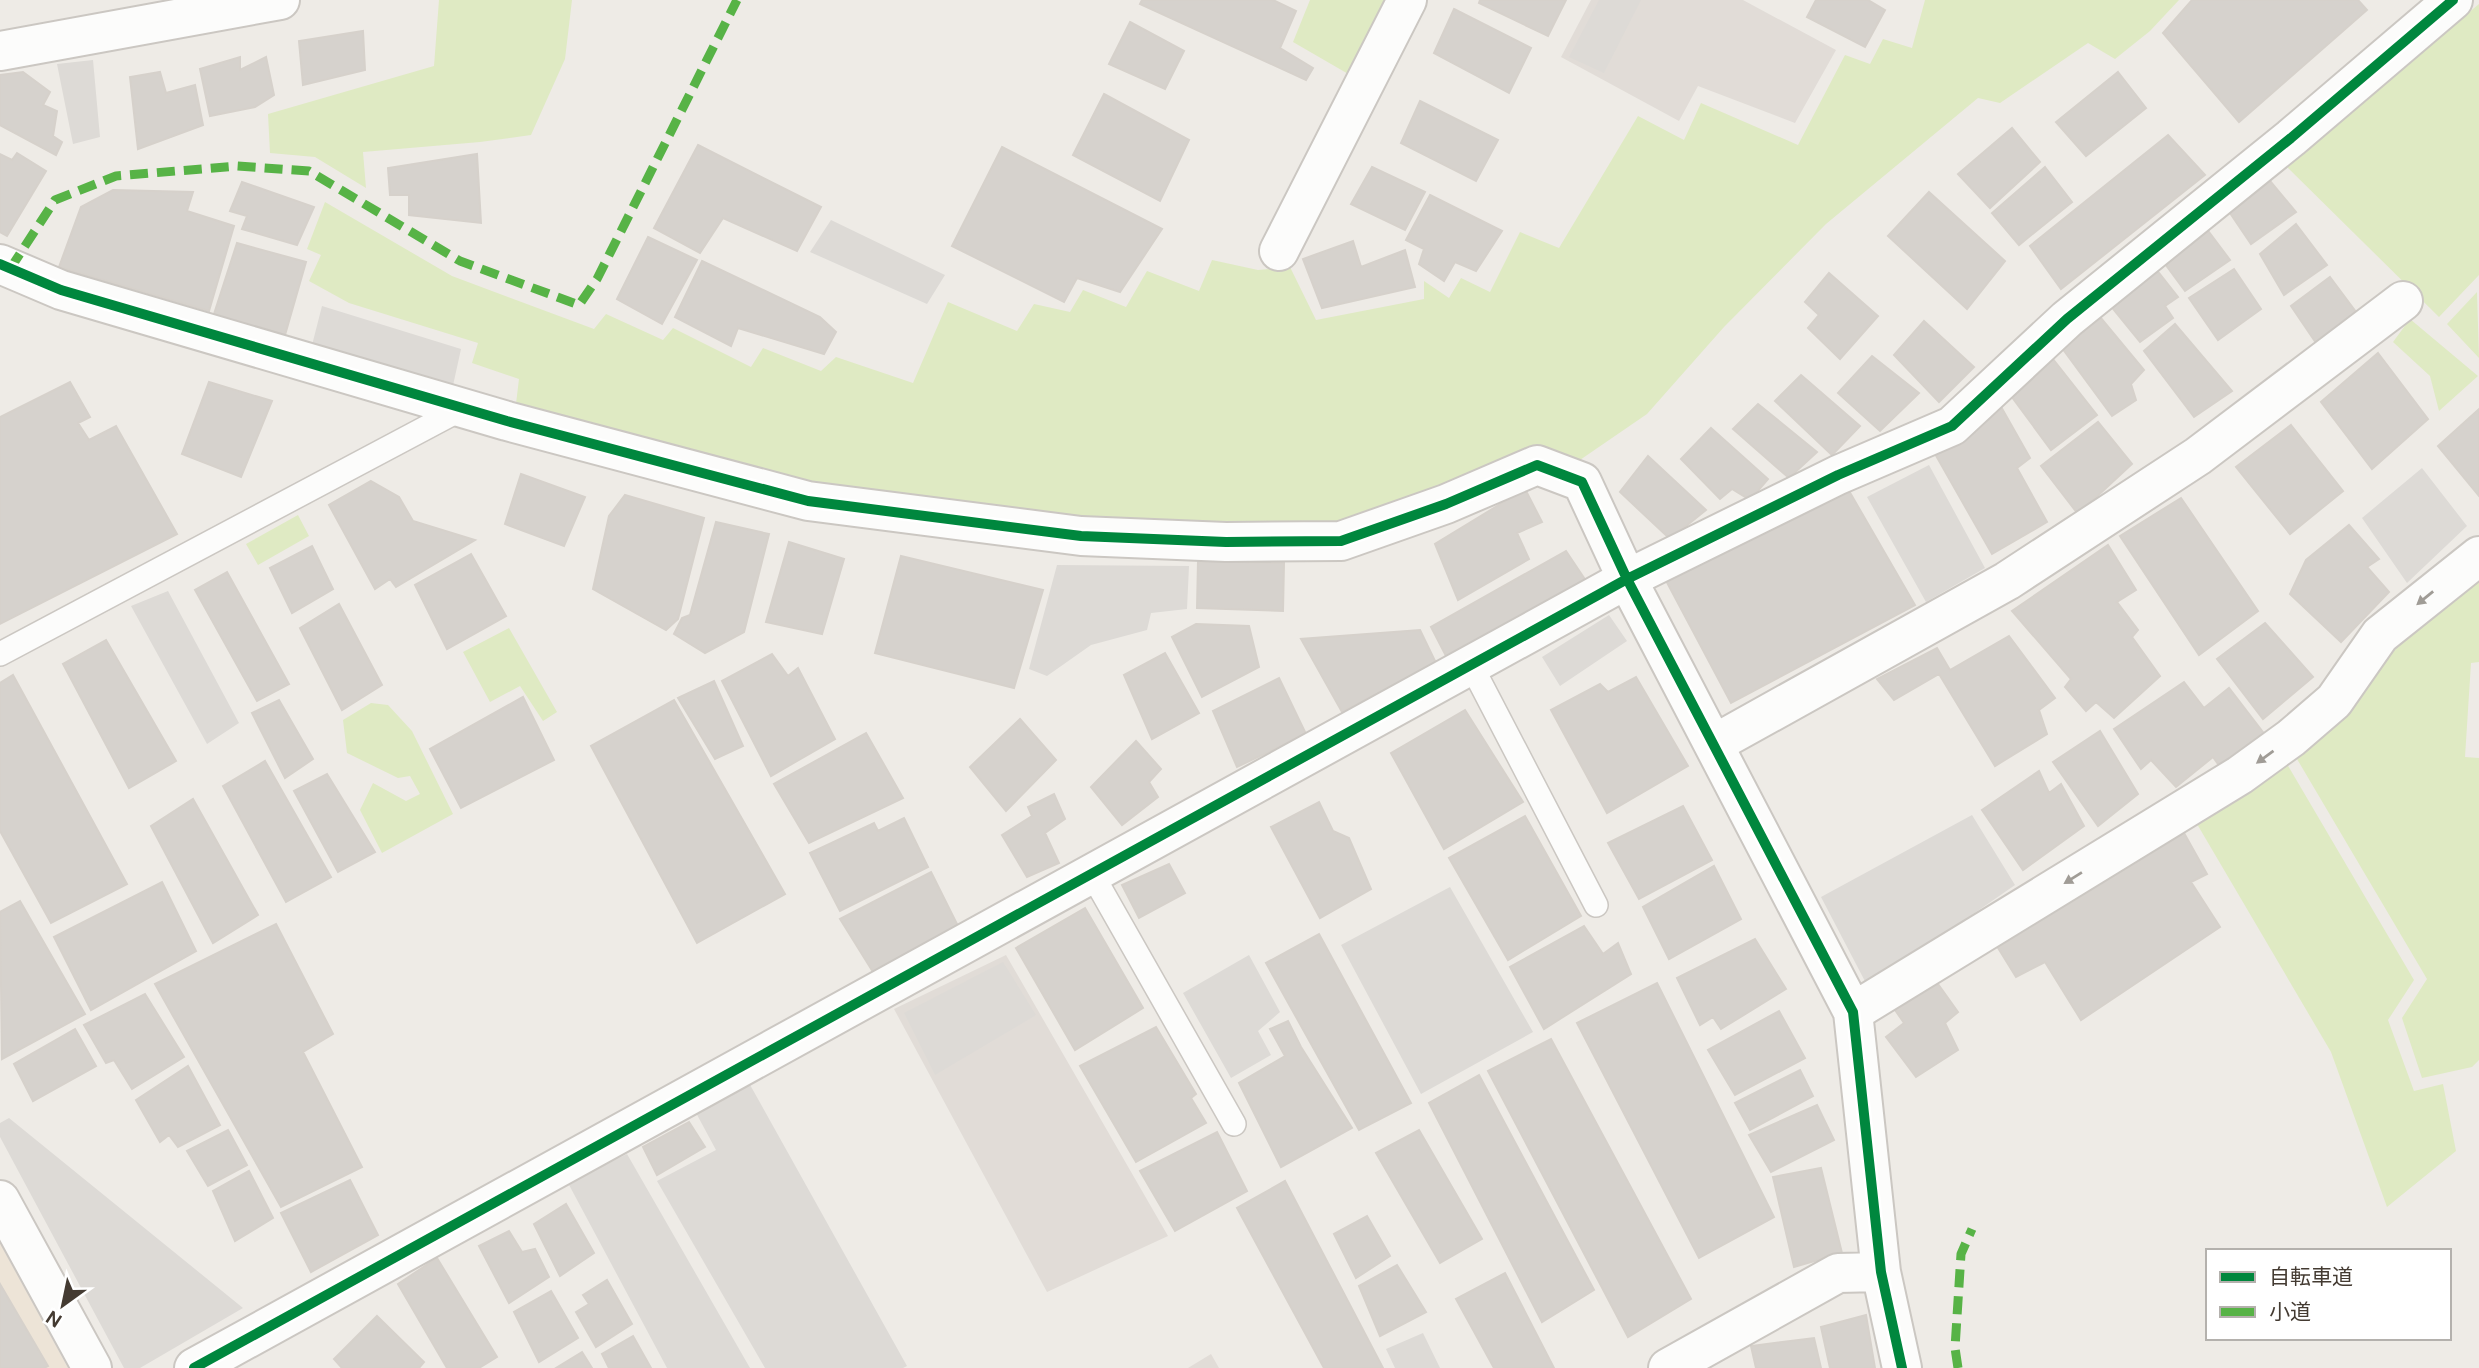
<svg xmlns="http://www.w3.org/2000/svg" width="2479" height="1368" font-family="'DM Sans','Noto Sans JP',sans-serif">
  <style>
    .industrial { fill: #e1dcd7 }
    .education { fill: #ede4d7 }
    .green { fill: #dfeac3 }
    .parking { fill: #dddad6 }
    .building { fill: #d6d2cd; stroke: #d6d1cb; stroke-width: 2 }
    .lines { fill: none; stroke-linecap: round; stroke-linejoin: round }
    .lane-casing { stroke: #cbc7c2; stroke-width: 26 }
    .street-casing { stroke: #cbc7c2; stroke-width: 42 }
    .lane { stroke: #fcfcfb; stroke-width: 23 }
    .street { stroke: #fcfcfb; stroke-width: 38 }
    .quiet { stroke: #57b346; stroke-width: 9; stroke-dasharray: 18 9; stroke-linecap: butt }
    .cycleway-casing { stroke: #fff; stroke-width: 15 }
    .cycleway { stroke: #00873e; stroke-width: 10 }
    .oneway { fill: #a09c96 }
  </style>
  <rect width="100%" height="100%" fill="#eeebe6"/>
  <path class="industrial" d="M1591,0H1743L1836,50L1795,123L1698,86L1679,121L1561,57Z
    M1006,955L1168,1236L1047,1292L894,1009Z
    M1211,1354L1219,1368H1188Z"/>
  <path class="education" d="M0,1243L68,1368H0Z"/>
  <path class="green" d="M439,0H572L565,59L531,135L480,142L363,152L366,188L315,157L270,153L268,114L434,66Z
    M1310,0H1392L1350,75L1293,42Z
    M1925,0H2179L2150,31L2115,59L2088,43L2000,103L1978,98L1826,224L1724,327L1647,414L1577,462L1338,527L1079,522L789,484L515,412L519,379L472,363L478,343L349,303L309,281L321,255L307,249L325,202L452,276L594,329L606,314L663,340L673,328L751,367L763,348L821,371L836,357L913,383L948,302L1017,331L1034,304L1070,312L1083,290L1126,307L1147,271L1199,291L1212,260L1258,270L1290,267L1316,320L1424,299V281L1449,298L1461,278L1490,292L1520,232L1559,248L1638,116L1684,140L1701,103L1798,145L1845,55L1870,64L1883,39L1912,48Z
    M2479,4V275L2439,317L2285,165Z
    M2477,292L2479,358L2447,324Z
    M2410,319L2478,376L2439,411L2430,376L2393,342Z
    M298,515L309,536L258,565L246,544Z
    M2479,574V662L2471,663L2465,757L2479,758V1060L2472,1067L2422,1078L2402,1018L2427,979L2297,759L2420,622Z
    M509,628L557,712L543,721L520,686L490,702L463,652Z
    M371,703L388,705L412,731L453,814L382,853L360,810L373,783L406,801L420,794L410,776L398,778L347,753L343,720Z
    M2287,764L2414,980L2388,1020L2414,1091L2443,1084L2456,1151L2387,1207L2331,1052L2197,824Z"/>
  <path class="parking" d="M1599,0H1641L1604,73L1569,57Z
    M93,60L100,137L73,144L57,64Z
    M831,220L945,275L927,304L810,252Z
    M322,306L461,349L452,390L311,349Z
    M1929,465L1985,568L1926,602L1867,497Z
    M2422,468L2467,526L2407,583L2362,518Z
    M1057,565L1189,566L1187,609L1151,613L1147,630L1091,645L1047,676L1029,669Z
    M168,591L239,723L207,744L131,606Z
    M1609,615L1627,641L1560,686L1542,657Z
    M1972,815L2015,885L1868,987L1821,897Z
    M1450,887L1533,1032L1421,1094L1341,945Z
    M1249,955L1280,1012L1258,1031L1271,1055L1231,1078L1183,993Z
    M1003,962L1036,1015L935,1075L904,1013Z
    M749,1083L907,1366L903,1368H765L657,1181L716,1150L695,1111Z
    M9,1118L243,1308L140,1368H124L0,1137V1123Z
    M627,1154L750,1368H667L568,1183Z
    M1423,1333L1440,1368H1395L1386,1349Z"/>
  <path class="building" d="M1142,0H1273L1296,11L1280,48L1313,68L1306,80L1140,4Z
    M1480,0H1566L1548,36L1479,3Z
    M1816,0H1868L1885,10L1865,47L1807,17Z
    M2192,0H2358L2367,10L2239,122L2163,33Z
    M1454,9L1531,48L1509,93L1434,53Z
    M1130,22L1184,51L1165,89L1109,64Z
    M363,31L365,70L303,85L299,41Z
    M240,57V70L266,57L274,95L255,107L210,116L200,69Z
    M23,72L50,92L43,105L57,111L53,136L62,142L56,155L0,125V75Z
    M160,72L166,93L195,85L203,125L138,149L130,77Z
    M2118,72L2146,108L2086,156L2056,122Z
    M1104,94L1189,140L1160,201L1073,155Z
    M1420,101L1498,140L1476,181L1401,143Z
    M2012,128L2040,162L1990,208L1958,174Z
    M2168,135L2205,175L2061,289L2030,246Z
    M698,145L821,207L797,251L723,218L700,253L654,228Z
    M1002,147L1162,229L1120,292L1077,278L1064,302L952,246Z
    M17,153L46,171L7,236L0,232V154L12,160Z
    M477,154L481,223L409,215V195H390L388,168Z
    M1372,167L1425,192L1405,230L1351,204Z
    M2045,167L2072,202L2019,245L1992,213Z
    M2265,175L2296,212L2251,244L2222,201Z
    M242,182L314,207L297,245L242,229L247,216L230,211Z
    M113,190L193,192L187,211L234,226L209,311L59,267L81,207Z
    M1929,192L2005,261L1967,309L1888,236Z
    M1430,195L1502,231L1476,271L1455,262L1444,281L1419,264L1424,249L1406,240Z
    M2203,224L2230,260L2185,291L2157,253Z
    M2296,224L2327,265L2284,295L2260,254Z
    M648,237L697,260L662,324L617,299Z
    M1353,241L1361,267L1405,250L1415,287L1322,308L1303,259Z
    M237,243L306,262L285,335L214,314Z
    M702,261L820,317L836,332L824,354L738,328L731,346L675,317Z
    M2152,264L2178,297L2165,306L2173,318L2140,342L2105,299Z
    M2234,269L2261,309L2218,340L2189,298Z
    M1829,273L1878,316L1840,359L1808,328L1819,315L1805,302Z
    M2330,277L2359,316L2316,343L2291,306Z
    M2100,317L2144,370L2131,384L2136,400L2112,416L2062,348Z
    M1924,321L1974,367L1939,402L1894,355Z
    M2175,324L2232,391L2194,417L2144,351Z
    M2378,353L2428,419L2372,469L2321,402Z
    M2049,354L2097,415L2051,450L2009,393Z
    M1872,356L1919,393L1880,431L1838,393Z
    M1801,375L1860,426L1832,455L1775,401Z
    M70,382L90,417L78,423L89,440L116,426L177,534L0,624V417Z
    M209,382L272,401L241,477L182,454Z
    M1758,404L1817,452L1789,478L1733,429Z
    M2000,405L2030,458L2017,468L2047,522L1992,554L1934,452Z
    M2479,409V496L2438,446Z
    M2098,422L2132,464L2078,514L2041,466Z
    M2291,425L2343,491L2290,534L2236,467Z
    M1711,428L1768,479L1750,500L1732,489L1720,499L1681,459Z
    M1648,456L1706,510L1670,539L1620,492Z
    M521,474L585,497L564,546L505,524Z
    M371,481L399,497L413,521L475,540L396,587L390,579L375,589L329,505Z
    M1845,484L1915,605L1731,703L1663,575Z
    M1525,489L1542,522L1517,533L1529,559L1458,600L1435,544Z
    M625,495L704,518L678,619L666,630L593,589L609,516Z
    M2181,498L2258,611L2199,655L2120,536Z
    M716,522L769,534L744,632L705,653L674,634L682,618L690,615Z
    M2349,525L2379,559L2367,567L2389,592L2341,642L2290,594L2306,560Z
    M789,542L844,559L822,634L766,622Z
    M2108,545L2136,590L2117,602L2138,630L2132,637L2160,676L2114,718L2096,702L2086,711L2065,687L2071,679L2012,611Z
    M312,546L333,589L292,613L270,568Z
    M1566,551L1586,581L1447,658L1431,627Z
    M471,554L506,616L447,649L415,585Z
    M901,556L1043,590L1014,688L875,653Z
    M1198,561L1284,563L1283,611L1197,608Z
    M227,572L289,684L257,701L195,590Z
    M339,604L382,685L342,710L300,628Z
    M2265,623L2313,677L2263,719L2217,659Z
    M1196,624L1249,626L1259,667L1202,697L1172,637Z
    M1420,630L1436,663L1342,712L1301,639Z
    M2009,636L2055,698L2039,710L2047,734L1995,766L1939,674L1894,700L1877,679L1937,648L1950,670Z
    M106,640L176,761L129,788L63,664Z
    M1165,653L1199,713L1152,739L1124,675Z
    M772,654L788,676L798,668L835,739L771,776L722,681Z
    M13,675L127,884L51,923L0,831V683Z
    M1636,677L1688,766L1607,813L1551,710L1600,684L1608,692Z
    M1279,678L1306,734L1237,767L1213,711Z
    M714,681L743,746L715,759L678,698Z
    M2184,682L2204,708L2229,688L2269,740L2223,771L2213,757L2176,787L2151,760L2141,769L2114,729Z
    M523,697L554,760L461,808L430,749Z
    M279,700L313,759L285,778L252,713Z
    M674,700L785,894L697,943L591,746Z
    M1465,710L1523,802L1444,849L1391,753Z
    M1020,719L1056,760L1006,811L970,767Z
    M2100,731L2138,794L2098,826L2053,762Z
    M866,733L903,798L809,843L774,784Z
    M1136,741L1161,769L1149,782L1158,797L1122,825L1091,787Z
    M265,761L331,877L286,902L223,786Z
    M2039,771L2049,793L2061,784L2084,826L2023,870L1982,810Z
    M327,774L375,852L338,872L294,791Z
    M1054,794L1065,819L1045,833L1059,863L1027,877L1002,835L1032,816L1028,807Z
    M193,799L258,915L213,943L151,826Z
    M1319,802L1333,831L1349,838L1371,889L1320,918L1271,827Z
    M1683,806L1712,860L1639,899L1608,843Z
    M1525,816L1581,916L1508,960L1449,858Z
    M904,818L928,867L840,911L810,853L874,823L878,831Z
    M2184,833L2207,874L2191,882L2220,927L2081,1020L2045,962L2016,977L1992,938Z
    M1169,864L1185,893L1139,918L1122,885Z
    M1714,866L1741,919L1669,959L1643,907Z
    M931,872L958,926L873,972L840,919Z
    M162,882L196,951L91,1010L54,937Z
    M20,901L85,1014L2,1059L0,912Z
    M1085,908L1143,1008L1075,1050L1016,948Z
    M276,924L333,1034L303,1052L362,1167L281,1207L155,984Z
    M1584,926L1603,954L1618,943L1631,974L1544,1029L1510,967Z
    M1319,934L1411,1103L1359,1130L1266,963Z
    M1755,939L1786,989L1721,1029L1713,1017L1700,1025L1677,978Z
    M1933,977L1958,1012L1945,1023L1958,1050L1916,1077L1886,1037L1904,1023L1891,1004Z
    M1657,983L1774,1217L1699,1258L1577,1023Z
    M145,994L184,1057L132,1089L114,1060L106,1063L84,1025Z
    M1779,1011L1805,1058L1735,1095L1708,1050Z
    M1288,1021L1301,1047L1352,1128L1281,1167L1239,1083L1285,1056L1270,1029Z
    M1156,1027L1196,1094L1191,1098L1206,1123L1136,1162L1080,1066Z
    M75,1029L96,1066L33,1101L14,1064Z
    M1551,1039L1691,1299L1628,1337L1488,1071Z
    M188,1066L220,1125L178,1147L169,1135L160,1142L136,1100Z
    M1800,1070L1813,1096L1750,1130L1735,1103Z
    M1479,1075L1594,1290L1542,1322L1429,1103Z
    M1817,1105L1834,1140L1771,1172L1749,1135Z
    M689,1122L705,1147L657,1175L643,1147Z
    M228,1130L247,1165L208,1186L187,1151Z
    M1419,1130L1482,1239L1440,1263L1376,1153Z
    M1217,1132L1247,1191L1175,1231L1140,1171Z
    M1821,1168L1842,1253L1794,1267L1773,1177Z
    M249,1171L273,1218L235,1241L213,1191Z
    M350,1180L378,1235L311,1272L281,1213Z
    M1285,1181L1383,1368H1324L1237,1208Z
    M566,1204L594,1253L560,1276L534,1224Z
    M1367,1216L1390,1256L1356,1278L1334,1234Z
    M509,1231L522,1252L535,1249L549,1277L509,1303L479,1246Z
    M437,1258L497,1357L479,1368H447L398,1284Z
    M1397,1265L1426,1312L1380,1336L1359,1286Z
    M1505,1273L1554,1368H1494L1456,1299Z
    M607,1280L632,1324L596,1347L576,1312L589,1304L583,1295Z
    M0,1284L48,1366L44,1368H0Z
    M551,1291L578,1338L539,1362L514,1312Z
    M1866,1315L1875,1368H1830L1821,1327Z
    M377,1316L424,1362L419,1368H342L334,1359Z
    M633,1336L651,1368H609L602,1354Z
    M1814,1338L1821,1368H1756L1751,1346Z
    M582,1352L592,1368H556Z"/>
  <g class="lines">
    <g class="lane-casing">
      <path id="lane" d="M0,654L463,408
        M1471,665L1596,905
        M1092,874L1234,1124"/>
    </g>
    <g class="street-casing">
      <path id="street" d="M0,51L280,0
        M1279,251L1407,0
        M0,264L61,290L507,421L808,501L1081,536L1226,542L1341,541L1446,504L1537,465L1582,482L1627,579L1838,475L1952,426L2067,319L2291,138L2453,0
        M1714,744L2007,581L2198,456L2403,301
        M1853,1012L2240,775L2291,738L2334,701L2380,635L2479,556
        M0,1200L92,1368
        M194,1368L1627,579L1853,1012L1881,1272L1902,1368
        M1668,1368L1838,1273L1881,1272"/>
    </g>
    <use href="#lane" class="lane"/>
    <use href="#street" class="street"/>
    <path class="quiet" d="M10,269L55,200L116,176L237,166L309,171L460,261L579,305L597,279L737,0
      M1958,1368L1955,1348L1961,1254L1972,1229"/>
    <g class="cycleway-casing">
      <path id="cycleway" d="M0,264L61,290L507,421L808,501L1081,536L1226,542L1341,541L1446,504L1537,465L1582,482L1627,579L1838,475L1952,426L2067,319L2291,138L2453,0
        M194,1368L1627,579L1853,1012L1881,1272L1902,1368"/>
    </g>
    <use href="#cycleway" class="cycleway"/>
  </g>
  <defs><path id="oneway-solid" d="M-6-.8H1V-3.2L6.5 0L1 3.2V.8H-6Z" transform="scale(1.75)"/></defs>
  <g class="oneway">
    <use href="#oneway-solid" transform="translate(2425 598) rotate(141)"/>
    <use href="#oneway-solid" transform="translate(2265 757) rotate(144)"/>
    <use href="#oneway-solid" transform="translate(2073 878) rotate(148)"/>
  </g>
  <rect x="2206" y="1249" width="245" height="91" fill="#ffffff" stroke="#b4b1ad" stroke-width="2"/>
  <rect x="2220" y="1272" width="35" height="10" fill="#00873e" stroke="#b4b1ad" stroke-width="2"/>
  <text x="2269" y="1284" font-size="21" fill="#443b32">自転車道</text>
  <rect x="2220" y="1307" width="35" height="10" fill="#57b346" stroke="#b4b1ad" stroke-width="2"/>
  <text x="2269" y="1319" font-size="21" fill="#443b32">小道</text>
  <g transform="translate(63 1305) rotate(213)" stroke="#ffffff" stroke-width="5" paint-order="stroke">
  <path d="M0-5L12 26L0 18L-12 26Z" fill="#443b32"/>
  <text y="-10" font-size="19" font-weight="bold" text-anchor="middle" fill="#443b32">N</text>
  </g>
</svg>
